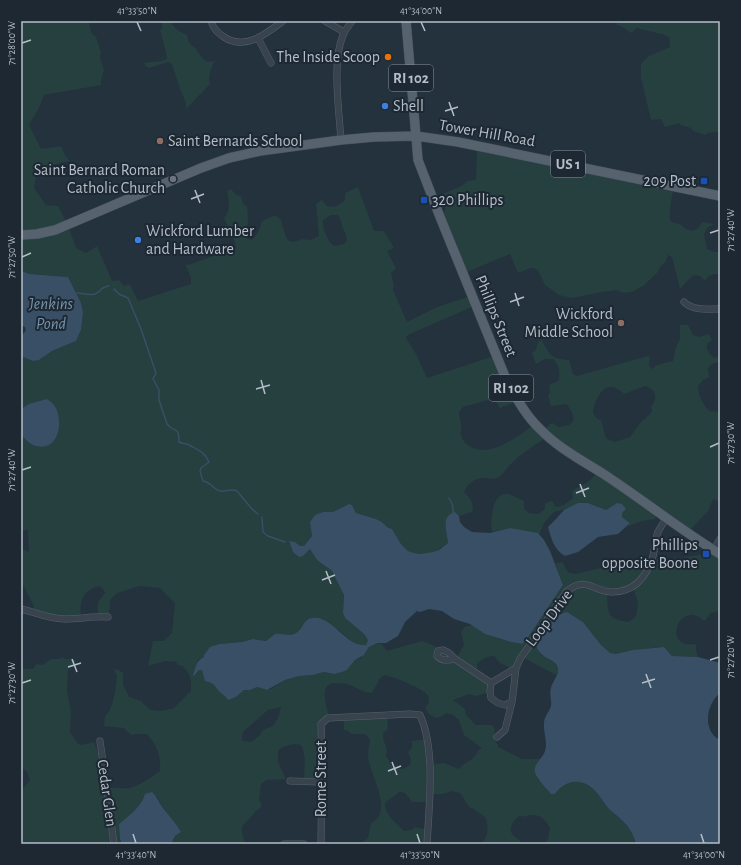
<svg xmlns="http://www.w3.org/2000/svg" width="741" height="865" font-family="'Alegreya Sans',sans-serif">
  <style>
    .green { fill: #263f3f; fill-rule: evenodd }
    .water { fill: #384f65 }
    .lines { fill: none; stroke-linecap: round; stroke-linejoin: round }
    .stream { stroke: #384f65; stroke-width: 1.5 }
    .street-casing { stroke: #56616c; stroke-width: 7 }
    .primary-casing { stroke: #444f5a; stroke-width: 10 }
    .street { stroke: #38434e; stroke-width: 6 }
    .primary { stroke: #56626e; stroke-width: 9 }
    .ticks { fill: none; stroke: #b4bec9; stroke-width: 1.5 }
    .food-dot { fill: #e8710a; stroke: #1d2833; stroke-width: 1.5 }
    .shop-dot { fill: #3f7fe0; stroke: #1d2833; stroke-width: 1.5 }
    .education-dot { fill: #8d6e63; stroke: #1d2833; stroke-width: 1.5 }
    .worship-dot { fill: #6b7280; stroke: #1d2833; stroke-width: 1.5 }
    .transit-dot { fill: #1a4fb4; stroke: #1d2833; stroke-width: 1.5 }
    .labels { text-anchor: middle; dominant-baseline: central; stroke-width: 4; stroke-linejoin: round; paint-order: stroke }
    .shield { fill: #1d2833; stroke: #87919c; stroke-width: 1 }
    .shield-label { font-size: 15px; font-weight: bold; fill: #b4bec9 }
    .poi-label { font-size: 16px; fill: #b4bec9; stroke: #1d2833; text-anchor: end }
    .street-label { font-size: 16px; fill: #b4bec9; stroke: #1d2833 }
    .water-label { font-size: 17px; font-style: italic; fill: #7492ad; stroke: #1d2833 }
    .neatline { fill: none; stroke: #b4bec9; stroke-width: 1.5 }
    .ticks-label { font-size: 10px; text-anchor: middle; fill: #b4bec9 }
  </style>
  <rect width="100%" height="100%" fill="#24323e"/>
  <path class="green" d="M21,21H82L89,23L92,34L96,37L101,52L100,58L104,70L101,80V85L44,95L38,110L29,125L41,149L61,146L65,155L70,161C55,164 48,165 36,176L34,188L46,205L58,206L68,225L76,248L86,253L97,246L112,281L119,280L124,286L130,284L138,301L191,284V277L185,264L188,265L236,248L235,242L224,218C231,211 229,199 227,191L231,189L236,195L241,196L243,204L247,206L248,217L247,239L252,240C258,234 260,228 262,221L275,215L281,220L286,237L289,241L293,242L302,239L311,240L319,236L316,204L322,200L327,206C334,208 340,205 345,200V193L358,187L374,231H384L394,248L387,251L396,268L391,273L394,285L393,290L407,322L437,307L471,296L474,306L410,334L406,337L407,340L416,354L427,378L494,356L515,402L502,407L500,409L497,403L492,399L463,407C457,412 459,416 461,423C462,428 460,431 461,435C462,440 467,445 471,447C489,458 518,437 532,426L540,435L550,424L553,423L558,427C561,426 566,426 569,425C578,420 571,409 566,404L551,406L548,396L550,392L549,385L558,381C561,372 559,365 553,359H545L536,364L532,353L536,350L538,342L542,340C549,355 552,359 569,360L573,374L577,376L648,356L650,357L649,365L652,369L657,365L673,361L676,347L680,339V325H688L693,335L699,337L709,334L712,340C703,344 707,353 714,358L720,357V362C715,362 711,364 708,368L709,377L703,380L698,386C698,395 703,404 709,411L720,412V502L713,499L708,511L689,531L656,515L655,519L642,521L626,527L630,523L622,517V513L617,503L606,510L588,503L554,512L544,523L539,535L510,528L492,532C490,524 492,501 500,496C502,494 506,494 509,494L524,501V509L529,513L538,514L545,509V503L552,501L556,507L564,505L573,498L572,491L589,481L596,474L544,439C532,447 519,455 509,466C505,470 502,477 495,479C491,479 487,478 483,478C474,478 467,485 464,492C470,498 475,504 472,512L459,516L455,512L445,524L448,543L438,550L433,552L420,554L414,553L408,551L401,544L392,529L387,527L382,522L376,519L356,513L352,505L349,504L333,512H323L310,522L312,536L304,546H300L295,542H289L293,552L303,556L310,549L317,560L332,571L344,595L343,613L345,618L364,634L368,640L366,645C347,647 337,621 320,619C316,618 311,619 307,619L300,630L296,633L287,635L275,634L266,641L253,639L242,642L219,644L207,651L204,657L198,660L193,674H196L199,670H202L221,693L226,696L228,698L236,697L240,692L247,689L250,690L257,687L265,690L271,689L285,680L299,676L313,675L324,672L334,674L347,670L355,660L361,658L366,652L369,647L377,643L382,644L387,651L422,641L437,647L438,650L449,659L456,658L464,645L461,632L464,627L472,625C487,636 504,641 522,644L527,639L563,585L555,563L563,562L565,568L569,573L576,574L613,565L626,567L658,559L667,561L708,553L720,539V611L710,613L706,620H703C682,601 664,640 687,644C689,645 694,644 696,644V650L698,657L672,656L668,652L658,647L616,654L610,653L604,650L583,622L567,612L557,616L539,638V653C547,661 556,658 559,670L556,675L522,657L514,670L500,663L494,656C487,656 482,659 477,664V677L490,683V692L476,696L469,694L453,700L465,709L466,715L476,725H492L495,729C493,736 494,740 498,745V747L522,759H539L537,777L547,789L555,794C567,778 584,778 597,793C601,798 604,803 608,808C621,821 631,825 636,844H545L548,839L550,828C546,821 541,814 532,815C526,816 526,817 519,816C510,823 506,834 520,840V844H481C489,836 488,829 486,818L474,809L470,808L460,793L452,791L443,794H432L429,802H412L405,793L399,792L385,803C384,814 396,823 404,831L411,830L415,827L428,830L427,844H321L361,843L368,838L371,823C395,812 369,774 368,756C368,751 369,745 370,740L365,734H352L346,730H344V717L387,718L388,729L383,733V738L387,750L386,756L394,769H403L410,765L411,760L408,752L412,748V741L427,739L430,765L444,763L459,769C463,764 468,762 473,758C477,755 477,750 482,748L464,735L459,720L453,715L447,713L440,717L436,718L429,714L425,708L429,703C429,700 429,697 427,694C421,688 394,677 385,675L380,678L372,693C364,693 354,686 347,684C344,683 340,683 337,683C318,681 326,705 329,716L321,725L322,780H304C304,768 307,757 301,745C294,743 283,745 278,751V762L286,779L267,780L261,784L259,800L262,805C260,809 258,809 255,812C253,813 253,815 251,817C240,827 240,828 245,842L244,844H171L175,836L181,832C178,826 174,824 171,819C166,811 161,805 157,797L145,794C141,807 130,815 120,824V839L122,844H21V791L30,780L27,772L21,767V669H33L36,664L43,665L51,659H59L63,657L65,659L77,660L68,670L67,691L71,712L70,732L78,744L82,745L94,742L98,753L106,788C115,787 122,789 129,788C139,786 152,777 160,771C161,755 157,746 147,734H137L131,735L124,728L104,726L105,716C114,708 116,686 117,675L113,669L119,670L123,673V685L129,697L141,701L150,710L161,711L174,708L191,691V681L189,674L183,666L178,665L176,662L165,661L148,666L153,641H164L172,633L175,603L160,588L140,586L117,593L110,600L109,616L98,615C97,601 97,604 105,593L104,590L99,586C83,590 79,601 81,616L53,618L34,610V606L21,581V552L24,550L29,552L28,530L21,531V353L23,357L30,360H39L52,351L76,341L81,330L83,312L81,303L68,277L30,274L21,271ZM331,215H338C342,220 341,225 344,230C349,243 347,244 334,246C327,240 322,228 323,220ZM645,386C655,388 659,399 651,406L652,411L650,414L641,422L630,437L615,442L609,440L606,438L601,420L597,419L593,413C595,396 607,376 624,394ZM633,586L638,603L636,616L629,622C606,619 608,613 607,592ZM281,707L278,718L273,726L263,730L259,736L251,742L243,741L242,739L243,732L268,710Z
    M162,21H172V25L179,31L187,35C188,44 190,43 195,48C202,56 202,64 215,61C211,67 208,77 210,84L186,109V103L180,89L172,64L168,62L149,68L146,66L144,63L161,61L167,59V56L160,30L162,29Z
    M617,21H720V132L707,133L706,135L693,131L691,128L681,125L679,123L665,127L661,119L651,120L641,78V64L649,56L670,47V38L665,35L637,28L631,33L623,27L617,25Z
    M496,149L674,186C673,194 667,215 671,221C673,223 677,223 680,224C688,233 697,233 702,222L714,224L707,228L704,234L707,249L715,252H720V274C712,274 709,274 705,281L700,276L694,275L690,278L680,289L672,257L668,255L666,261L660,267L658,272L643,286L632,292L623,293L617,290L602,292L572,298L559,295L545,285L539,272L535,268H531L518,273L510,254L462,274L439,216L446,210L440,195L462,186L467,181L476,180L477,150L487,151L493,155Z"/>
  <path class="water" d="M21,271L30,274L68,277L81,303L83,312L81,330L76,341L52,351L39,360L33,361L23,357L21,353V337L26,330L25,327L21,325Z
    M47,399C50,401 54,404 56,408C64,425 57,454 33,445C28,443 25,438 21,435V409L29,404Z
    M578,503H588L606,510L617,503L622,504L626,509L622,513V517L630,523L618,534L598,537L578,552L565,556C554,550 551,538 548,527L555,520L564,510Z
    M349,504L352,505L356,513L376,519L382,522L387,527L392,529L401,544L408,551L414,553L420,554L433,552L439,550L448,543C447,532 440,516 455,512L459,516L460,522L464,527L472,532L490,533L510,528L538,533L544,540L550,551L563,585L527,639L522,644L511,642L485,634L470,624L454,619L442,611L429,609L420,612L417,611L405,622L398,636L386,643H377L369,647L364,655L355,660L347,670L342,672L334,674L324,672L313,675L299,676L285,680L267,690L257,687L250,690H244L236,697L228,700C226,696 224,696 221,693C213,686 217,684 205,681L202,670H199L194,676L193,675C196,666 196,661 204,657V655L210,647L219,644L242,642L253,639L266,641L275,634C281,633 288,636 294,634C306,629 301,616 318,618C336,621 347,647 366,645L368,640L364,634L345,618L343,613L344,595L332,571L317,560L310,549L303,556L299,557L293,552L289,541L295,542L300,546H304L312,536L310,522L315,515L323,512H333Z
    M567,612L583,622L601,645L610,653L616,654L633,650L664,647L672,656L698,657L720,663V693C706,704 702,731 720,740V844H636C631,825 621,820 608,808C604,803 601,798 597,793C584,778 567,778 555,794H551C547,789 536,778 535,772C533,764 543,758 545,751C548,742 543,732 544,723C544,716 549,713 551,706C552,701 549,695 551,688C552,682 559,675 558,669C557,657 538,661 536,643C542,632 554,614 567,612Z
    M152,792C157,797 159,802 163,808C169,816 176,823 181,832L175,836L171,844H122L120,839L119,824C130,815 141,807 145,794Z"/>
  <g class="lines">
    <path class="stream" d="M114,289L119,294L128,298L141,329L156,373L153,379L159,390V400L167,424C175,434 179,425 179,442C183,444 186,443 189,445C198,450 205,452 209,462L201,468L200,471L203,481C213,483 213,490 220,491C226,492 231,488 237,491L252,509L258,514
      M77,293C82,293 90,296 95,294C101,292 100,287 109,286
      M449,498L453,506V513
      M262,517L263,532L268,536L285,542"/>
    <g class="street-casing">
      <path id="street" d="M211,21C213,29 218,33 224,37C245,51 266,34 283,21
        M325,21L344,32
        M258,38L271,63
        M341,140C339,110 331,57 345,31C347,28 350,24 352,21
        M684,302C693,311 709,309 720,309
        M714,550L720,539
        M21,609C35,612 49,619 64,619C79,619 93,616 108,617
        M455,659C448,660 443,662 437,656L438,651L443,650L449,653L455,659L491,683
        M516,668L491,683L490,691L491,698L498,703L505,705L512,702L516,668L520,659L567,591C587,575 593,592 612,592C635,592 647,576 653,556C655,548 655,540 658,532C660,528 663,523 666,519
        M497,737L505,730L512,702
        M100,741L114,844
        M290,781L321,782
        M284,844H304
        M321,844L322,763L321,724L328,718L410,714L420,715C436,750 429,806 427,844"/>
    </g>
    <g class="primary-casing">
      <path id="primary" d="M406,21L418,160L440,217L506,379C516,397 525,415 540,429C557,447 581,460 602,473C642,499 679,529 720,554
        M21,235L37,234L55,230L201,168L229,158L260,151L341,140L374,137L416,136L458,142L720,196"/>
    </g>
    <use href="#street" class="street"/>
    <use href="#primary" class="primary"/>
  </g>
  <path class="ticks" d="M137,22L141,31M421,22L425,31M22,43L31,40M449,102L454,116M445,111L458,107M195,190L200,203M191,199L204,194M710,233L719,230M22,257L31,253M515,293L519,306M510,302L524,297M261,380L265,394M256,389L270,385M710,447L719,443M22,470L31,467M580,484L585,497M576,493L589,488M326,571L331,584M322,580L335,575M72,659L77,672M710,660L719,657M68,667L81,663M646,674L651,688M22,683L31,680M642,683L655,679M392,762L397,775M388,771L401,766M133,834L136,843M417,834L420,843M701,834L704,843"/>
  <circle class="food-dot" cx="388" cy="57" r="4"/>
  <g class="shop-dot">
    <circle cx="385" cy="106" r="4"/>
    <circle cx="138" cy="240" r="4"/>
  </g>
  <g class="education-dot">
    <circle cx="160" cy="141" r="4"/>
    <circle cx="621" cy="323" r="4"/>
  </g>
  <circle class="worship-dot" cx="173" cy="179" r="4"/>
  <g class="transit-dot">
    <rect x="700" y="177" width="8" height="8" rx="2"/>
    <rect x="420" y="196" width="8" height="8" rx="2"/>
    <rect x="702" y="550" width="8" height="8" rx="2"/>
  </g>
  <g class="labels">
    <g class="shield">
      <rect x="389" y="65" width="44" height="26" rx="3"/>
      <rect x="551" y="151" width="34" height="26" rx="3"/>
      <rect x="489" y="375" width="44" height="26" rx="3"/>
    </g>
    <g class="shield-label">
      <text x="411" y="78">RI 102</text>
      <text x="568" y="164">US 1</text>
      <text x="511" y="388">RI 102</text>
    </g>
    <g class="poi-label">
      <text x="380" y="57">The Inside Scoop</text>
      <text x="393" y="106" text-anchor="start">Shell</text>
      <text x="168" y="141" text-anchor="start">Saint Bernards School</text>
      <text x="165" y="170">Saint Bernard Roman<tspan x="165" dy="18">Catholic Church</tspan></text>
      <text x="696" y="181">209 Post</text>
      <text x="432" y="200" text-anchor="start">320 Phillips</text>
      <text x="146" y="231" text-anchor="start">Wickford Lumber<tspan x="146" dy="18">and Hardware</tspan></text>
      <text x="613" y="314">Wickford<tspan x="613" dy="18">Middle School</tspan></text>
      <text x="698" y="545">Phillips<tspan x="698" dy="18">opposite Boone</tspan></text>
    </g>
    <g class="street-label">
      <text transform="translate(487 133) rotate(10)">Tower Hill Road</text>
      <text transform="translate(496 316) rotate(68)">Phillips Street</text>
      <text transform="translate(549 618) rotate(-53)">Loop Drive</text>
      <text transform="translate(321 779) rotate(-90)">Rome Street</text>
      <text transform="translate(107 793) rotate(82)">Cedar Glen</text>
    </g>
    <g class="water-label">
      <text x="51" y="303">Jenkins<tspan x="51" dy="20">Pond</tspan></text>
    </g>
  </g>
  <rect width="741" height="865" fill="none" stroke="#1d2833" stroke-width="44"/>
  <rect x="22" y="22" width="697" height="821" class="neatline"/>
  <g class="ticks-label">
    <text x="137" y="14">41°33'50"N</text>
    <text x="421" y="14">41°34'00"N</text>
    <text transform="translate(11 43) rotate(-90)" y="4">71°28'00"W</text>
    <text transform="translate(730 230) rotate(-90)" y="4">71°27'40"W</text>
    <text transform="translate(11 257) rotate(-90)" y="4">71°27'50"W</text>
    <text transform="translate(730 443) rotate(-90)" y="4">71°27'30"W</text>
    <text transform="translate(11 470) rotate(-90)" y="4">71°27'40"W</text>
    <text transform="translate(730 657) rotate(-90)" y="4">71°27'20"W</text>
    <text transform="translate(11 683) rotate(-90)" y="4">71°27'30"W</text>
    <text x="136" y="858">41°33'40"N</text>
    <text x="420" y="858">41°33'50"N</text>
    <text x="704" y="858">41°34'00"N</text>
  </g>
</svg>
